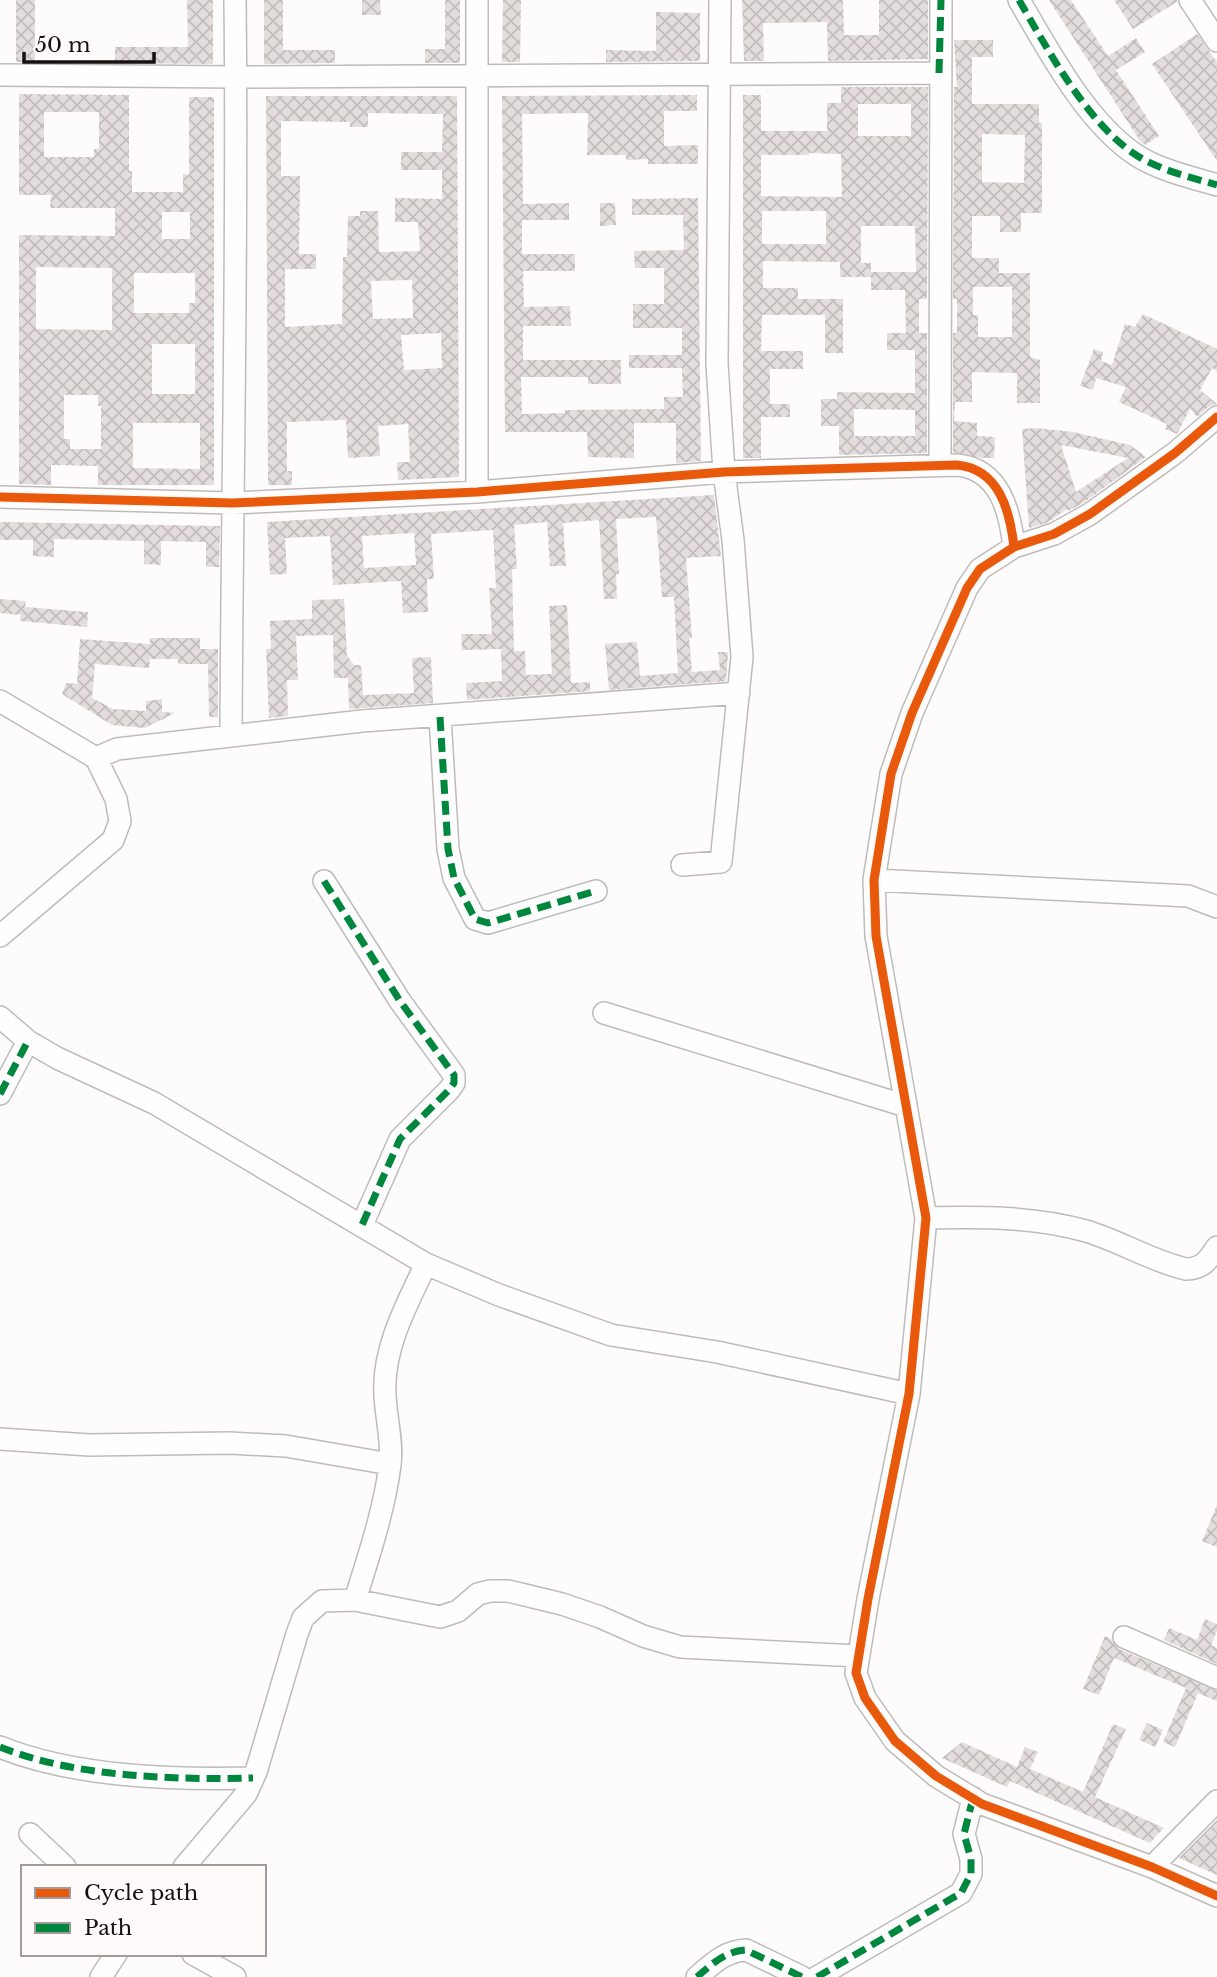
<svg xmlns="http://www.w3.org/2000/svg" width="1217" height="1977" font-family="'Libre Baskerville',serif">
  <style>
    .building { fill: url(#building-cross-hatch); fill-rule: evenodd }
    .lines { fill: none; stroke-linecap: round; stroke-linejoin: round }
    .street-casing { stroke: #bfbbbb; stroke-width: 24 }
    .street { stroke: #fffefe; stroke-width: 21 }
    .quiet { stroke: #00873e; stroke-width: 7; stroke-dasharray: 14 7; stroke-linecap: butt }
    .cycleway-casing { stroke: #fefafa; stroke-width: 13 }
    .cycleway { stroke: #e8590c; stroke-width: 9 }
  </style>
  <defs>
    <pattern id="building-cross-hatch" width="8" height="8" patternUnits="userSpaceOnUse" patternTransform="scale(1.75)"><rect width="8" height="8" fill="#e3dedd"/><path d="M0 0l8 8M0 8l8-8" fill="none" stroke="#c2bdbc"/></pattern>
  </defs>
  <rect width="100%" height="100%" fill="#fdfbfb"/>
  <path class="building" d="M16,0H35V62H16Z
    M187,0H213V64L115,63V47H188Z
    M264,0H283V50H335V63L264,64Z
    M362,0H380L381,15H362Z
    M445,0H460V63H425V49H445Z
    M503,0H521L520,62H502Z
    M742,0H843L844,35H879V0H928V59L828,61L827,22L763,23L764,61H744Z
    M1049,0H1071L1108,56L1136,38L1145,52L1116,70L1159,136L1145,145L1140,141Z
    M1114,0H1177V2L1133,29Z
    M656,12L700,13V61L606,62V50L656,51Z
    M1197,34L1217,62V161L1152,64Z
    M954,40H993V57H972V104H1039V123H1042V213H1021V232H1000V216H972V258H999V273H1030V357L1040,360V403H1017V373L972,372V402H955L954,421L977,423V436L995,437L994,458H980L953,452V333H957V299H953L954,87H957ZM982,134L1025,135L1024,183L982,182ZM973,287H1012V337H978V315H973Z
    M841,87H928L927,299H919V333H927V453L839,455V426H821V399H837V392L915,393V350H887V333H906L905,290H871V277H840V262L763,261V288H798V299H843V353H825V315H762L761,351H803V369H770V404H790V417H761V458H743V95H761V131H827V103H841ZM858,104H911V136H858ZM809,153L841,154L842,197L761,196V155H809ZM762,211H826V244H762ZM861,226H915L916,272H871V263H861ZM854,409L915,410V436H854Z
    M19,94L129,95V171H132V192H183V174L189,175V97H214V485H98V466L51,465V485L19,484V235L115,236V208H50L51,195H19ZM44,112H99V149H94V157H44ZM162,212H190V239H162ZM36,267L112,268V330L36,329ZM134,273H195V303H189V313H134ZM152,344H195V394H152ZM64,395H98V406H101V449H70V439H64ZM133,423H200V469L133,468Z
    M697,95V111H664V146L698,145V164H648V159L626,160V155H587L588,113L522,114L523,204L569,203V220H522V254H575V271H523L524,307L570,306L571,326H523V360H621V384H588V377H521L522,414L565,413V410L664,409V397H683L682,368H629V355H682V328H633V304H664V268H635L634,251L684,250L683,215H632V199L698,198L701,461L676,463V423H634V458L588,457L587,432H505L502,96Z
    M266,96H457L459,477L398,480L397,462H410L408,424L378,426L380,456L348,458L346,420L287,422V471H292V485H268ZM368,113L443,114L442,152H401V170H442V199L395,198V222H418L420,251L379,252L378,211H360V216H348L347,257H343L342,324L285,327V269H316V254H299L300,176H281V121L350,122V127H368ZM412,280L413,318L373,319L371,281ZM441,333L442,368L404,370L401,335Z
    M600,203H615L616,225L600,226Z
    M1143,314L1217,349V371L1212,368L1200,390L1217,404L1208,407L1197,417L1190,409L1177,434L1165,429L1167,424L1119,402L1126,387L1096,378L1093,390L1080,386L1094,349L1103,352L1101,361L1112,365L1125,324L1135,327Z
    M1035,428L1073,432L1130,445L1146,457L1083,503L1068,511L1067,509L1047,523L1029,528L1022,429ZM1061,445L1128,458L1076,492Z
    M714,495L721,556L686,558L692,638H689L692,672L720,670L718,652H728L726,681L609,690L605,644L637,642L640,676L678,673L674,597H662L656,517L616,519L619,574H616L617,599H604L599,520L563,523L566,566H550L547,522L514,525L517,569H512L514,651H525L526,675L552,674L549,606L567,605L571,683L590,682V691L467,700L466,683L502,681L501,649L462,650L461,634H492L489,588H496L493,530L431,534L434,579H427L428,612L403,613L401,581L333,585L330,536L285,538L287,574L270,575L267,522ZM414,533L416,565L364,568L362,536Z
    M0,522L220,526L219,567H206V542L161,541V565L144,564V541L54,539V557L33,556V540H0Z
    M0,599L26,601L25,607L88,612L87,627L20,621L21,615L0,613Z
    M344,599L347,656L354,665H361L363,695L414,693L412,658L431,657L433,703L349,709L348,678H334L333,635L296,636L298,680H287L288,716L269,718L266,649H271L270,621L312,619V600Z
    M150,638H200V649H218V717H209L208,664H178V659H150L149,668L95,664L92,698L113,709L146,711V701L162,699V712L175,713L145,728L112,725L62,694L66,683L77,684L80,639L150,644Z
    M1217,1505V1547L1202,1541Z
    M1205,1619L1217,1624V1631L1211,1645L1217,1648V1664L1164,1640L1169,1628L1197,1640Z
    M1105,1636L1111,1639L1119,1649L1217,1691V1701L1198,1693L1175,1747L1163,1742L1186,1688L1114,1658L1099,1695L1083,1689Z
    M1147,1723L1163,1730L1155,1747L1139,1740Z
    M1113,1724L1126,1729L1095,1797L1164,1828L1150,1843L1010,1781L1007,1787L942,1758L962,1742L1017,1767L1025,1747L1038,1752L1030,1769L1083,1792Z
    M1217,1820V1875L1179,1858Z"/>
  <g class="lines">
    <g class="street-casing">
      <path id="street" d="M1019,0C1048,50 1087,123 1136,155C1159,170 1190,177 1217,185
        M1190,0L1217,41
        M0,75L236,77L939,73
        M1217,417L1175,453L1090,514L1054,534L1014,547L980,569L967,588L912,713L891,774L874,880L876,936L926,1218L909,1394L868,1599L856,1673L865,1698L895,1741L936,1776L982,1804L1152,1867L1217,1896
        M940,465L941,0
        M477,492V0
        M0,497L232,503L477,492L724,472L957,465C1000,469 1010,512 1014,547
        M0,701L96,758L116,799L120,821L113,840L0,936
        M440,717L448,849L454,878L475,919L488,923L596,891
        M231,736C232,491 238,246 235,0
        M96,758L117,749L362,721L739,693
        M682,865L721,862L742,657L733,540L724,472L717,364L720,0
        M874,880L1188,896L1217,907
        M324,881L400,1001L454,1075V1083L449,1090L400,1139L362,1225
        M604,1013L906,1106
        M0,1017L28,1041L57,1058L154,1103L426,1264L499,1295L611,1335L717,1352L909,1394
        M0,1094L28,1041
        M926,1218C979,1217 1033,1216 1086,1231C1120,1241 1151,1261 1186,1269C1203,1269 1208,1260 1217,1247
        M0,1439L89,1445L230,1443L286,1446L390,1464
        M355,1600C369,1555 384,1511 390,1465C393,1442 386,1419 385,1395C382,1349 407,1304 426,1264
        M1124,1637L1217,1678
        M0,1747C74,1777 173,1780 253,1778
        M30,1834L65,1867
        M184,1867L246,1794L256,1772L297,1634L303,1618L322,1601L355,1600L440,1617L458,1611L478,1594L490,1591H508L562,1604L600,1617L643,1636L680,1647L858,1656
        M1152,1867L1217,1801
        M193,1954L235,1977
        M101,1977L116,1954
        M697,1977C712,1964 725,1951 746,1950L802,1977
        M817,1977L961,1893L971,1874V1859L964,1834L973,1798"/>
    </g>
    <use href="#street" class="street"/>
    <path class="quiet" d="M1019,0C1048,50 1087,123 1136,155C1159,170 1190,177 1217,185
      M939,73L941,0
      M440,717L448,849L454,878L475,919L488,923L596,891
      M324,881L400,1001L454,1075V1083L449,1090L400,1139L362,1225
      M0,1094L28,1041
      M0,1747C74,1777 173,1780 253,1778
      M697,1977C712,1964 725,1951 746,1950L802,1977
      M817,1977L961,1893L971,1874V1859L964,1834L973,1798"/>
    <g class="cycleway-casing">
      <path id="cycleway" d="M1217,417L1175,453L1090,514L1054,534L1014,547L980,569L967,588L912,713L891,774L874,880L876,936L926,1218L909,1394L868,1599L856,1673L865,1698L895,1741L936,1776L982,1804L1152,1867L1217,1896
        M0,497L232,503L477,492L724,472L957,465C1000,469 1010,512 1014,547"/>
    </g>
    <use href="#cycleway" class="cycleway"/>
  </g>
  <rect x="21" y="1865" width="245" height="91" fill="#fefafa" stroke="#a19c9c" stroke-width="2"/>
  <rect x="35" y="1888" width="35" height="10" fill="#e8590c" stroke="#a19c9c" stroke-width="2"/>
  <text x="84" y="1900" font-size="21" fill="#16100f">Cycle path</text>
  <rect x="35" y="1923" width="35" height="10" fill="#00873e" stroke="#a19c9c" stroke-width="2"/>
  <text x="84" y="1935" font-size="21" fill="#16100f">Path</text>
  <path d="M24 52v10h130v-10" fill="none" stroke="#16100f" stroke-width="3.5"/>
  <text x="35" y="52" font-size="21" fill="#16100f" stroke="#fefafa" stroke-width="5" paint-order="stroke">50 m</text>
</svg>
